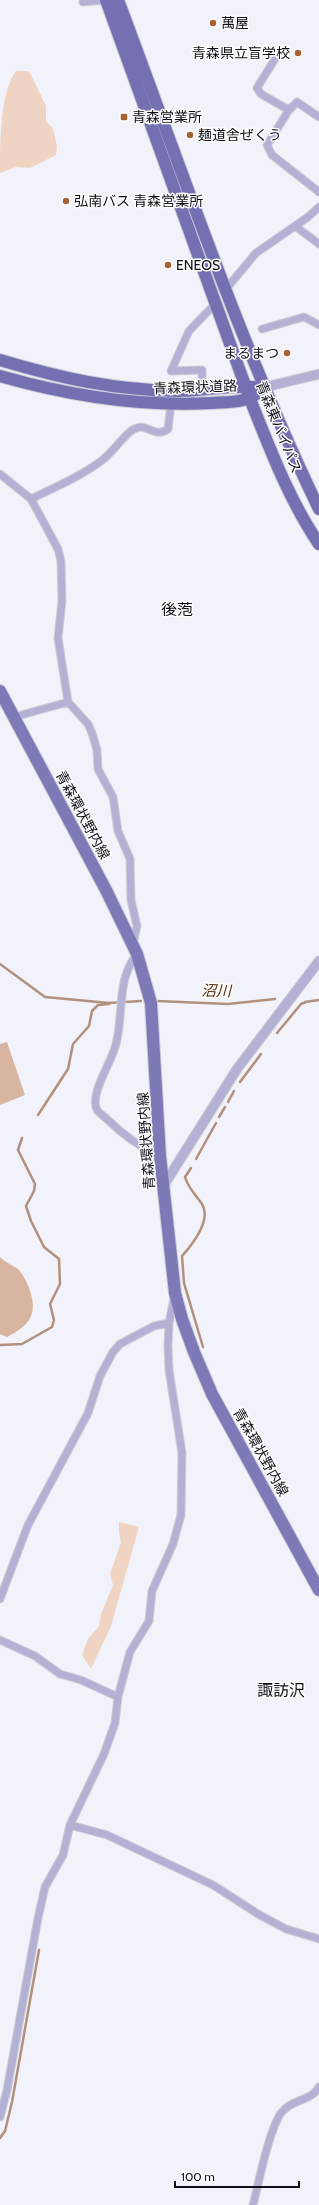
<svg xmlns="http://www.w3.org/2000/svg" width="319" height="2205" font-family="Cabin,'Noto Sans JP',sans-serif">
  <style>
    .green { fill: #f0d4c3 }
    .forest { fill: #d7b5a0 }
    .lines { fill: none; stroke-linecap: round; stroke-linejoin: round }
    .stream { stroke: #b1917d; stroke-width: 2.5 }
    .minor-casing { stroke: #ceced6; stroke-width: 9 }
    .tertiary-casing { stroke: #ceced6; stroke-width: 11 }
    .primary-casing { stroke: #ceced6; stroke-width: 14 }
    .trunk-casing { stroke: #ceced6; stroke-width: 14 }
    .minor { stroke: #b3b2d5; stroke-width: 7 }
    .tertiary { stroke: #b3b2d5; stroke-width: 9 }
    .primary { stroke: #7e7ab8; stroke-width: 12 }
    .trunk { stroke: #7470b2; stroke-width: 12 }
    .poi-dot { fill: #a66232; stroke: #fff; stroke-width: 1.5 }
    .labels { text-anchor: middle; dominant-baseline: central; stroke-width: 3; stroke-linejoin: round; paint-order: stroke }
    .poi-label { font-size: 14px; fill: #0e0e19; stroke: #fff; text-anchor: start }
    .street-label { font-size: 14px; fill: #0e0e19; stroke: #fff }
    .water-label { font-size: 15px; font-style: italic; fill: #552906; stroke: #fff }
    .quarter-label { font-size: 16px; fill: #0e0e19; stroke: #fff }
  </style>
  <rect width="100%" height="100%" fill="#f2f2fa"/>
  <path class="green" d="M16,71H27L30,73L46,106V121L53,129L57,146L56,155L30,168L16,167L0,173C0,143 0,92 16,71Z
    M119,1522L139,1527L111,1626L91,1669L82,1655L88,1639L99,1626L101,1614L113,1585L110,1574L121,1542L119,1533Z"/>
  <path class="forest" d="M7,1042L25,1095L0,1105V1044Z
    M0,1257C5,1262 12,1265 18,1269C23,1274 28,1284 30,1291C38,1315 29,1326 7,1337L0,1334Z"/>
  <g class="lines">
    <path class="stream" d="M0,964L45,997L109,1003L141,1001
      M157,1001L228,1004L275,999
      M305,1002L319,1000
      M277,1033L301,1004L306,1002
      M240,1082L261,1054
      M228,1102L234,1091
      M38,1115L68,1069L73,1044L89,1026L92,1011L98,1005L109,1004
      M219,1117L225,1107
      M196,1159L216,1123
      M191,1168L185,1177C188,1188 196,1195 202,1204C212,1220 192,1245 182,1256L184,1283L203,1347
      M0,1345L22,1344L52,1327L54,1320L50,1304L60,1284L59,1259L44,1247L31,1221L26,1206L34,1191L35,1184L18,1150L22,1138
      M0,2138L5,2131L12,2102L39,1950"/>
    <g class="minor-casing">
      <path id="minor" d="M83,2L104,0
        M275,59L257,88L261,94L289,110
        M319,117L297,102L289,110L267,145L272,155L319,192
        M295,226L319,244
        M226,289L256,253L308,217L319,207
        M262,329L304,317L319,325
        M202,389V370L171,371L189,331L216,303
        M0,474L31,499L58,549L61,561L62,601L58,638L68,702L88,724L92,733L97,750L98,769L113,797L118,831L130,859L131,900L137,926L133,943
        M31,499C55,487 80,477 101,461C113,453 123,435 134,429C148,422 154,439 168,429L171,404
        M14,717L68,702
        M137,954C116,980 124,1014 116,1044C112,1062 89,1094 97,1110C100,1114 105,1117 108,1120C124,1136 140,1147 160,1156
        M0,1599L28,1525L88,1413L100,1376L113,1352L120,1344L154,1326L169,1323
        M0,1640L35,1656L60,1674L81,1680L118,1697
        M70,1825L107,1835L213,1885L258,1914L286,1929L319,1939
        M0,2117L7,2090L38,1918L45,1887L63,1855L70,1825L104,1754L115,1723L118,1697L130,1652L149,1621L152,1591L173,1544L181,1515L182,1453L169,1370L168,1346L169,1323L174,1299
        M253,2205C259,2182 269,2130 281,2113C291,2099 312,2101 319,2087"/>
    </g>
    <g class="tertiary-casing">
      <path id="tertiary" d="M265,387L319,374
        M164,1185L237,1069L319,961"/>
    </g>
    <g class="primary-casing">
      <path id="primary" d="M0,691L106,890L137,954L151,1003L160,1156L175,1293L182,1319L194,1352L212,1394L319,1590"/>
    </g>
    <g class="trunk-casing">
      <path id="trunk" d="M106,0L250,399C270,449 289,500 319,544
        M118,0C182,170 240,345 319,509
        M0,360C60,378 114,390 177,391C202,391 228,385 253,387
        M0,376C70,396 139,407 212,403C226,402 245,403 256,394"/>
    </g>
    <use href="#minor" class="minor"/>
    <use href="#tertiary" class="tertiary"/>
    <use href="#primary" class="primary"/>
    <use href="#trunk" class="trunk"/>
  </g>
  <g class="poi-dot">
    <circle cx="213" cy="23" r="4"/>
    <circle cx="298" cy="53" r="4"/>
    <rect x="120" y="113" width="8" height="8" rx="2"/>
    <circle cx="190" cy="135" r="4"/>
    <circle cx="66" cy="201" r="4"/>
    <circle cx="168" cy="265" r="4"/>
    <circle cx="287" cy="353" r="4"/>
  </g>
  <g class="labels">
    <g class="poi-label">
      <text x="221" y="23">萬屋</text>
      <text x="290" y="53" text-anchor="end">青森県立盲学校</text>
      <text x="132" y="117">青森営業所</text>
      <text x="198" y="135">麺道舎ぜくう</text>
      <text x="74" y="201">弘南バス 青森営業所</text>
      <text x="176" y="265">ENEOS</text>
      <text x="279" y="353" text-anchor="end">まるまつ</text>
    </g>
    <g class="street-label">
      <text transform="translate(195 387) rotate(-2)">青森環状道路</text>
      <text transform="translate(279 427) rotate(68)">青森東バイパス</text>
      <text transform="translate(83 815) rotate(62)">青森環状野内線</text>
      <text transform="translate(146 1141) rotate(-94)">青森環状野内線</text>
      <text transform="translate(261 1452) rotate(61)">青森環状野内線</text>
    </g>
    <g class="water-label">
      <text transform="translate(216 991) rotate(1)">沼川</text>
    </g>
    <g class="quarter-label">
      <text x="177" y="609">後萢</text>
      <text x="281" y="1690">諏訪沢</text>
    </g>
  </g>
  <path d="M175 2181v6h124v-6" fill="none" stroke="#0e0e19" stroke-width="2"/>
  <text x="181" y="2181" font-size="12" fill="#0e0e19" stroke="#ffffff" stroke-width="3" paint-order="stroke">100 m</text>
</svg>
